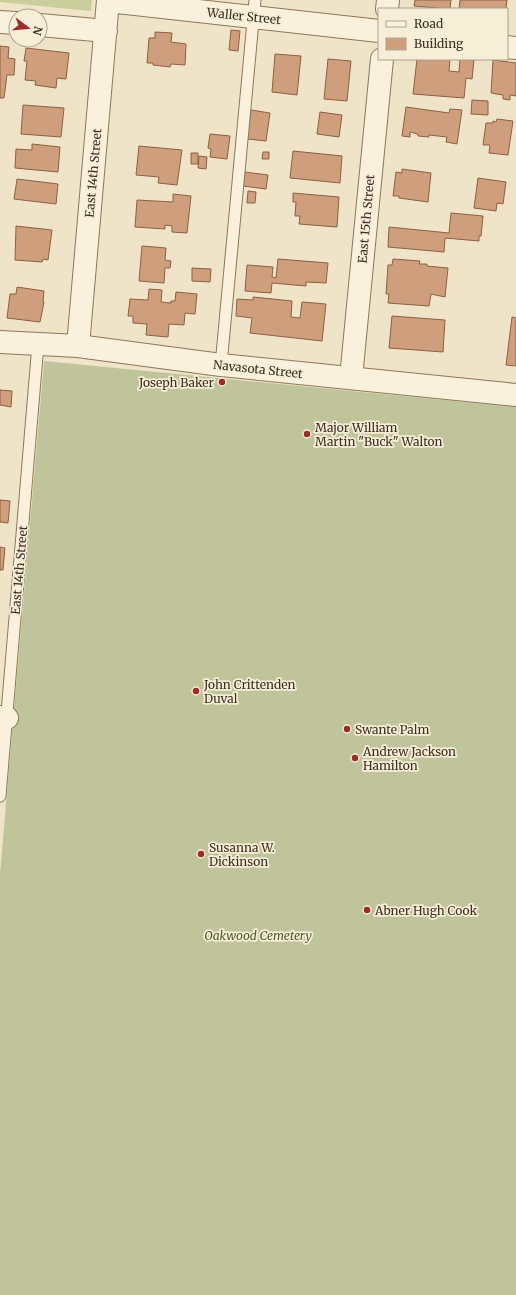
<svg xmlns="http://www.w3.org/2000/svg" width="516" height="1295" font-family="Merriweather,serif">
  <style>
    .green { fill: #c9cf9b }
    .cemetery { fill: #bfc49a }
    .building { fill: #cf9f7d; stroke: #8d5f41 }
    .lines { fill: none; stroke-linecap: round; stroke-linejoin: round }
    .service-casing { stroke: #8d765c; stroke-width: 13 }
    .minor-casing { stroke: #8d765c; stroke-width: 24 }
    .service { stroke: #faf1dc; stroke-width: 11 }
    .minor { stroke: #faf1dc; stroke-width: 22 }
    .poi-dot { fill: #9e2a2b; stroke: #f7eed8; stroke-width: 1.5 }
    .labels { text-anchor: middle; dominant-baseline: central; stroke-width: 3.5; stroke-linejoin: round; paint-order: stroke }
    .street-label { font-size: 12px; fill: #3d2e20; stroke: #f7eed8 }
    .poi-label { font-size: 12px; fill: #3d2e20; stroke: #f7eed8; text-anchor: start }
    .park-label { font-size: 12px; font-style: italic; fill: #4d5a26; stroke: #f7eed8 }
  </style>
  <rect width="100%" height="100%" fill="#f0e4c8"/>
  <path class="green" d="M0,0H92L91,11L0,2Z"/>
  <path class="cemetery" d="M44,361L516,407V1295H0V874Z"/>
  <path class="building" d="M415,0H451L450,9L414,6Z
    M460,0H507L506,9H459Z
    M231,30L240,31L238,51L229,50Z
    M155,32L172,33L171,42L186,44L185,65L171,64L170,67L153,65V63H147L149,38H155Z
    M0,46L9,47L8,58L15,59L14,75H7L4,98H0Z
    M26,48L69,53L66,79L57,78L56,88L35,85L36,81L25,80L27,61H24Z
    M275,54L301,56L297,95L272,92Z
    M328,59L351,61L347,101L324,99Z
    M417,59H450L449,71L459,72L460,59L474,60L472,79L466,78L464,98L413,94Z
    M493,60L516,63V96L510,95V100L503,99V95L491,93Z
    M472,100L488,101V115L471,114Z
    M23,105L64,108L61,137L21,134Z
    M406,107L449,113L450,109L462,110L457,144L446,142L447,137L429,135V137L418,136V134L410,132V137L402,136Z
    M251,110L270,113L266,141L247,139Z
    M320,112L342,115L339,137L317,134Z
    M497,119L513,121L508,155L489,153L490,145H483L486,123H493V121L496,122Z
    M210,134L230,136L227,159L210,157L211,149L208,148Z
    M32,144L60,147L58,172L15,168L16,149L32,150Z
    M139,146L182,150L177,185L158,183L159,177L136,175Z
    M293,151L342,156L340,183L290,178Z
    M263,152H269V159H262Z
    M191,153H198V164H191Z
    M199,156L207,157L206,169L198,168Z
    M402,169L431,173L428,202L399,198V196H393L396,172L402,173Z
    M245,172L268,175L266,189L243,186Z
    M478,178L506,182L503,204L497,203L496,211L474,208Z
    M17,179L58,184L56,204L14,199Z
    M248,191L256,192L255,203H247Z
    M293,193L339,197L337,227L299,224L300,216H295L296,202H293Z
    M173,194L191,196L187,233L172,232V226L165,225V229L135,227L137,200L173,202Z
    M451,213L483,216L481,236H479V241L445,238L444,252L388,247L389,227L449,233Z
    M16,226L52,230L48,260L43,259L42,262L15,260Z
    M142,246L166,248L165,260L171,261L170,268H165L164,283L139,281Z
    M278,259L328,263L326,283L306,282V286L272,283L271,293L245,291L247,265L273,267L272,277L276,278Z
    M393,259L420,261L419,264H427V266L448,268L445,297L431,294L429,306L388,303L389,294H386L388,265H392Z
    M192,268L211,269L210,282L192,281Z
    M17,287L44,291L43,302H44L40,322L7,318L10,294H16Z
    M149,289L162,290L161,302L171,303V301H175L176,292L197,294L195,314L185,313L184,325L169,324L168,337L146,335L147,324L133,323V316H128L130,299L148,300Z
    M253,297L292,301L291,317L300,318L302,302L326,304L322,341L250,333L252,318L236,316L237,299L253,300Z
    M392,316L445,320L443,352L389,348Z
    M512,317L516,318V366L506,365Z
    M0,390L12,391L11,407L0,405Z
    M0,500L10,501L8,523L0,522Z
    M0,547L5,548L3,570H0Z"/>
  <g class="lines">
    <g class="service-casing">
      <path id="service" d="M221,365L255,0
        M0,796L38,344"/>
    </g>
    <g class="minor-casing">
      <path id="minor" d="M108,1L379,31
        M387,9L388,0
        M0,22L16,23
        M40,25L106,31
        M507,47L516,48
        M0,342L78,346L221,365L516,395
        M78,346L108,0
        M351,378L382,59
        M0,717L7,718"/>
    </g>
    <use href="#service" class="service"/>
    <use href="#minor" class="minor"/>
  </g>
  <g class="poi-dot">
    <circle cx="222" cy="382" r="4"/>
    <circle cx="307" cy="434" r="4"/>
    <circle cx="196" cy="691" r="4"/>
    <circle cx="347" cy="729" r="4"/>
    <circle cx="355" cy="758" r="4"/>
    <circle cx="201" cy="854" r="4"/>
    <circle cx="367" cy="910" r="4"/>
  </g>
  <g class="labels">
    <g class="street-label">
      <text transform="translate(244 16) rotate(6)">Waller Street</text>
      <text transform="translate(93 173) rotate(-85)">East 14th Street</text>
      <text transform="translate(366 219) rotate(-85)">East 15th Street</text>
      <text transform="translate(258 369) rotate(6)">Navasota Street</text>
      <text transform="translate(19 570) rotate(-85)">East 14th Street</text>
    </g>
    <g class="poi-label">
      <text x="214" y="382" text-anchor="end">Joseph Baker</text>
      <text x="315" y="427">Major William<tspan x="315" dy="14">Martin "Buck" Walton</tspan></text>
      <text x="204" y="684">John Crittenden<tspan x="204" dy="14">Duval</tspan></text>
      <text x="355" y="729">Swante Palm</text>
      <text x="363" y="751">Andrew Jackson<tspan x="363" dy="14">Hamilton</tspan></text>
      <text x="209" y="847">Susanna W.<tspan x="209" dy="14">Dickinson</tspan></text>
      <text x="375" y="910">Abner Hugh Cook</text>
    </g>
    <g class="park-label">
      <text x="258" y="935">Oakwood Cemetery</text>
    </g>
  </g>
  <rect x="378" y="8" width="130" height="52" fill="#f7eed8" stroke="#ada18e"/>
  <rect x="386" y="21" width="20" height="6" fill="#faf1dc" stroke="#ada18e"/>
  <text x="414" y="28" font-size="12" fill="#3d2e20">Road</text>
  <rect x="386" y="38" width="20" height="12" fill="#cf9f7d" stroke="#ada18e"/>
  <text x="414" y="48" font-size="12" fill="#3d2e20">Building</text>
  <g transform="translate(28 28) rotate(106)"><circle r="19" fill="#f7eed8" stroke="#ada18e"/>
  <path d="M0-3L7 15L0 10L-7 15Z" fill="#9e2a2b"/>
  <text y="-6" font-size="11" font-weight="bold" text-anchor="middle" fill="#3d2e20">N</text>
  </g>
</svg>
